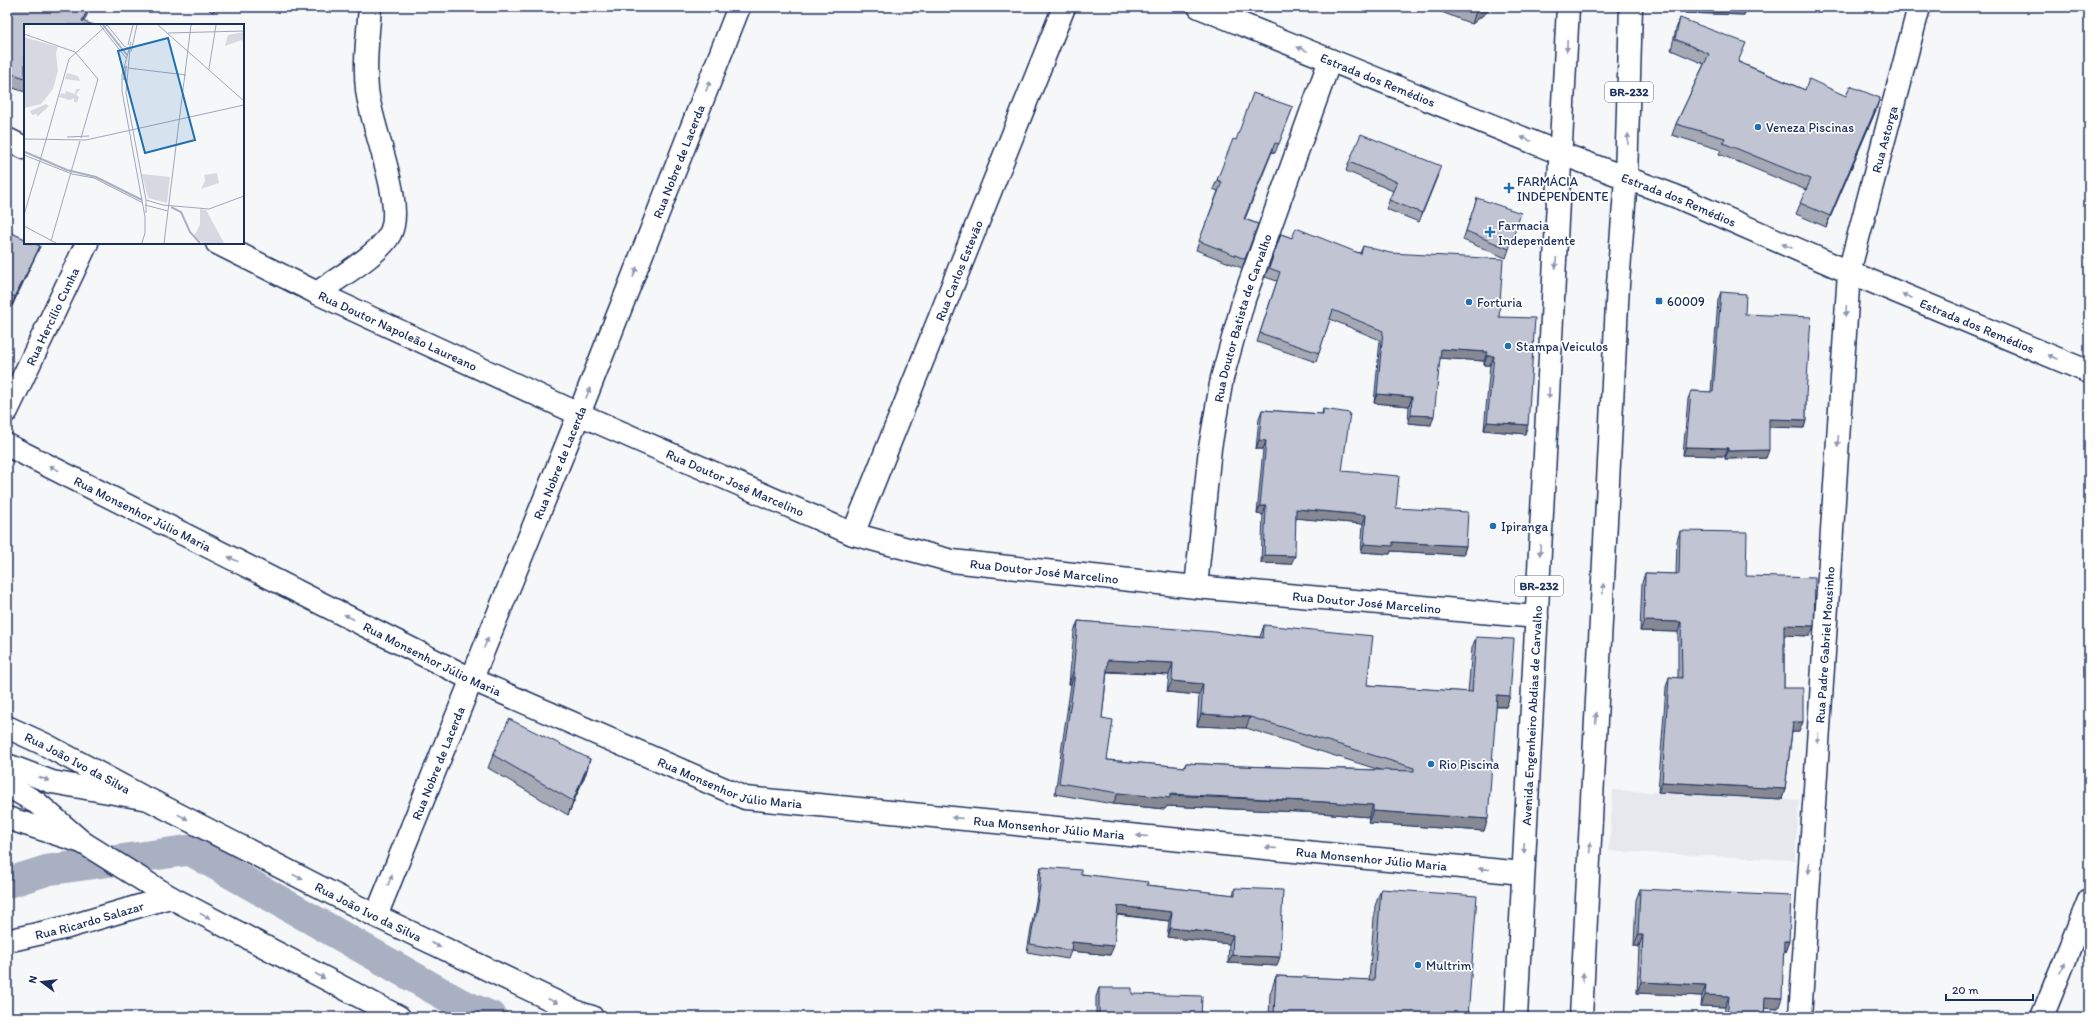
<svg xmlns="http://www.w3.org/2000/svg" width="2096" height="1024" font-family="Itim,sans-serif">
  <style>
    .built { fill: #e6e8ee }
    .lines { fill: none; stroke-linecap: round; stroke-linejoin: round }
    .canal { stroke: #a9b0c1; stroke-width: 31 }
    .minor-casing { stroke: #1b2f5e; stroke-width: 25 }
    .tertiary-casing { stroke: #1b2f5e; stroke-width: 25 }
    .primary-casing { stroke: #1b2f5e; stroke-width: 25 }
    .trunk-casing { stroke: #1b2f5e; stroke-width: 25 }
    .minor { stroke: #fff; stroke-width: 22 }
    .tertiary { stroke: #fff; stroke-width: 22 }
    .primary { stroke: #fff; stroke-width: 22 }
    .trunk { stroke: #fff; stroke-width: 22 }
    .wall { fill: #a5a9b5; stroke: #1b2f5e; fill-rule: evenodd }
    .shaded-wall { fill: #868994; stroke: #1b2f5e }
    .building { fill: #c0c4d3; stroke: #1b2f5e; fill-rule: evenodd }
    .oneway { fill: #8d97ae }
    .poi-dot { fill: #1f6fb2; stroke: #fff; stroke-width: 1.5 }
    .labels { text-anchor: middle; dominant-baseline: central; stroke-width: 3.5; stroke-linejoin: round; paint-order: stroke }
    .shield { fill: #fff; stroke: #5f6d8e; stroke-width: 1 }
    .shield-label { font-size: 12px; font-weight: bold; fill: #1b2f5e }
    .street-label { font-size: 13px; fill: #1b2f5e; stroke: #fff }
    .poi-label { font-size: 13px; fill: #1b2f5e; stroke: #fff; text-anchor: start }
    .inset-river { fill: none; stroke: #a9b0c1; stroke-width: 2 }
    .inset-road { fill: none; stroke: #9ea7bb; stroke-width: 1 }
    .view { fill: #1f6fb2; fill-opacity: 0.15; stroke: #1f6fb2; stroke-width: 2 }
    .inset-edge { fill: none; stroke: #1b2f5e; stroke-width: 2 }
  </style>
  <rect width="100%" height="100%" fill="#f6f7f9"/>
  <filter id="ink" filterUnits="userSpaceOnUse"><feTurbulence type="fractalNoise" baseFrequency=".025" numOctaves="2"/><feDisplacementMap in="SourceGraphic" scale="8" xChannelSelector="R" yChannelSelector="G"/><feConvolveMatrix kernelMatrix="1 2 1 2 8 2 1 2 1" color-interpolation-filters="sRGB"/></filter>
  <g filter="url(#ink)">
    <path class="built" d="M1613,790L1799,800L1795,860L1609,851Z"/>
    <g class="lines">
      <path class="canal" d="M7,883L48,870L190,850L459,1003L492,1017"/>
      <g class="minor-casing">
        <g id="minor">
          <path d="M7,139L25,148"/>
          <path id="s1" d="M217,243L317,293L579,414L853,534L952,561L1196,587L1537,617"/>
          <path d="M317,293C336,279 380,254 390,234C406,204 370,125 367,89C364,62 368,34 370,7"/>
          <path id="s2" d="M7,411L87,243"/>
          <path id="s3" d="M7,445L471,679L745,798L1523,873"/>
          <path id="s4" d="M853,534L1064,7"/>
          <path id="s5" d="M1196,587L1210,448L1222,378L1244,299L1330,60"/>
          <path id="s6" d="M1800,1017L1849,272L1919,7"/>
          <path d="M2042,1017L2089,900"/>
        </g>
      </g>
      <g class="tertiary-casing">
        <g id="tertiary">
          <path id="s7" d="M7,727L44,744L141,796"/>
          <path d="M7,818L82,842"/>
          <path id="s8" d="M376,916L579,414L739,7"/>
          <path id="s9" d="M7,941L68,927L170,897"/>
        </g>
      </g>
      <g class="primary-casing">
        <g id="primary">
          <path id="s10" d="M1199,7L1562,154L1675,196L1849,272L2089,372"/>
          <path id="s11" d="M7,765L52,782L148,799L376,916L579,1013L592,1017"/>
          <path d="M7,785L37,803L82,842L170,897L399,1017"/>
        </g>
      </g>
      <g class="trunk-casing">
        <g id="trunk">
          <path id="s12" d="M1516,1017L1568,7"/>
          <path d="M1581,1017L1618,284L1626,178L1631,7"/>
        </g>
      </g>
      <use href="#minor" class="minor"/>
      <use href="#tertiary" class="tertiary"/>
      <use href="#primary" class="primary"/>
      <use href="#trunk" class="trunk"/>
    </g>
    <path class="wall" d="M7,7L25,25V92L7,86Z
      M204,7H218L213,12Z
      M1429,7H1493L1472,24Z
      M1685,7H1747L1744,15L1685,13Z
      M1680,18L1739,62L1805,90L1876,110L1826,227L1796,214L1806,190L1719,154L1721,150L1672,135L1676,124L1704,64L1671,50L1676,29Z
      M1293,107L1275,153L1272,152L1245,219L1258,224L1242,268L1196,250L1218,191L1213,189L1217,180L1236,140Z
      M1349,162L1438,175L1419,222L1386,209L1393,191L1346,171Z
      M1477,198L1509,249L1506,258L1463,240Z
      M7,231L40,246L36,255L12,306L7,304Z
      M1281,234L1292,238L1360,253L1363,246L1499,317L1525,434L1484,430L1490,365H1484V361L1440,358L1431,425L1408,423L1409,406L1374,403L1380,340L1330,319L1316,362L1257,342L1277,281L1265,277Z
      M1721,292L1745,314L1806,396V420L1804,428L1769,427L1766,458L1725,459V456L1683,455L1688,399L1691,391L1711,392L1718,300Z
      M1323,409L1342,471L1396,508L1466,546L1463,555L1391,551L1390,554L1361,552L1363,524L1296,518L1291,564L1261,563L1263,515L1257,514L1263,449H1256L1259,418L1262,410L1322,414Z
      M1680,531L1746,576L1810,636L1784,635V688L1799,732H1792L1785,789L1782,799L1658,792L1666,687L1669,677L1678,678V632L1640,631L1642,583L1645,573L1676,574L1677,541Z
      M1078,621L1260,637L1264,625L1367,685L1468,692L1472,648L1476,637L1510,696L1506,707H1496L1484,831L1368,823L1369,817L1321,813L1167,806L1165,809L1113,804L1055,794L1071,684H1069L1074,632ZM1107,672L1169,675L1167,692L1199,695L1197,726L1246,728L1380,770L1239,766L1186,763L1184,767L1107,760L1102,718Z
      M493,755L590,759L586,773L568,815L488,768Z
      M1041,867L1147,885L1233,895L1235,888L1277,966L1228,963L1229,944L1167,937L1169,921L1117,915L1110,955L1071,951L1068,959L1027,952L1037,895L1038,876Z
      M1381,889L1468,1017H1269L1270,994L1276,976L1369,980L1375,906Z
      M1640,889L1789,941L1785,952H1784L1778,1009L1764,1008V1017H1724L1725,1007L1701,1006L1702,996L1637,993L1639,946H1634L1636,900Z
      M1099,988L1132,994L1201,1017H1096V997Z"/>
    <path class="shaded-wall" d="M89,7H91L82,25V21Z
      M215,7H218L213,12Z
      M1482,7H1493L1472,24L1476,11Z
      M1687,7H1747L1744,15L1685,13Z
      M1880,98L1876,110L1826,227L1830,216Z
      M40,246L36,255L12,306L15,297Z
      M1441,349L1487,352L1484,361L1437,358Z
      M1487,356H1494L1490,365H1484Z
      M1377,394L1412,397L1409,406L1374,403Z
      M1411,415L1434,416L1431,425L1408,423Z
      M1769,419L1806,420L1804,428L1766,427Z
      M1487,422L1528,425L1525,434L1484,430Z
      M1259,440L1266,441L1263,449H1256Z
      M1686,447L1728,448L1725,456L1683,455Z
      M1769,450L1766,458L1725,459L1728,451Z
      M1260,506H1266L1263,515L1257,514Z
      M1296,509L1366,515L1363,524L1293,518Z
      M1393,542L1466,546L1463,555L1391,551L1390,554L1361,552L1364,544Z
      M1264,555L1295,556L1291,564L1261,563Z
      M1644,621L1681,622L1678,632L1640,631Z
      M1784,625L1814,626L1810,636L1781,635Z
      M1108,660L1173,663L1169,675L1104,671Z
      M1073,672L1075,673L1071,684H1069Z
      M1172,681L1203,684L1199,695L1167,692Z
      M1497,695L1510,696L1506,707L1493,706Z
      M1201,714L1250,717L1246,728L1197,726Z
      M1793,722H1803L1799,732H1790Z
      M590,759L586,773L568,815L573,801Z
      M1662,782L1785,789L1782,799L1658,792Z
      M1118,793L1325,802L1373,805L1369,817L1321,813L1167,806L1165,809L1113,804Z
      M1373,811L1488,819L1484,831L1368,823Z
      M1118,906L1172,912L1169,921L1115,914Z
      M1170,928L1233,935L1229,944L1167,937Z
      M1638,935H1643L1639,946H1634Z
      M1784,941H1789L1785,952H1780Z
      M1072,942L1114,946L1110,955L1071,951Z
      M1232,955L1280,957L1277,966L1228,963Z
      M1641,982L1706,985L1702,996L1637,993Z
      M1705,995L1729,996L1725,1007L1701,1006Z
      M1765,997L1782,998L1778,1009L1761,1008Z
      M1274,1014H1281L1280,1017H1273Z"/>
    <path class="building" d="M7,7H89L82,21L94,25H25V78L7,72Z
      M1466,7H1482L1476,11Z
      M1680,18L1746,43L1738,62L1805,90L1809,79L1846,96L1850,86L1880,98L1830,216L1800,203L1811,179L1723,143L1725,138L1676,124L1709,54L1675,39Z
      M1253,93L1293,107L1279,144L1275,143L1244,219L1258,224L1245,259L1199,241L1222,182L1217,180L1233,139L1236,140Z
      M1361,134L1441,166L1422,213L1389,200L1397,182L1349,162Z
      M1477,198L1521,213L1509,249L1466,231Z
      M1296,228L1361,254L1363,246L1390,253L1503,259L1499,317L1535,318L1528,425L1487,422L1494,356H1487V352L1441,349L1434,416L1411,415L1412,397L1377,394L1383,331L1333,310L1319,353L1260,333L1280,272L1269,268L1281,234L1292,238Z
      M7,231L25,239V243H33L40,246L15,297L7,293Z
      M1721,292L1746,294L1745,314L1811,317L1806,396V420L1769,419V450L1728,451V448L1686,447L1691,391L1713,392Z
      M1323,409L1350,413L1342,471L1399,476L1396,508L1468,512L1466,546L1393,542V546L1364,544L1366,515L1296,509L1295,556L1264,555L1266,506H1260L1266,441L1259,440L1262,410L1323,414Z
      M1680,531L1747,532L1746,576L1815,578L1814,626L1784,625V688H1803V722H1793L1785,789L1662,782L1669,677L1682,678L1681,622L1644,621L1645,573L1679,574Z
      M1078,621L1215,632L1263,638L1264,625L1373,636L1367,685L1472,692L1476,637L1514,639L1510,696L1497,695L1488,819L1373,811V805L1325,802L1170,794V798L1118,793L1059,783L1075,673L1073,672ZM1108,660L1173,663L1172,681L1203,684L1201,714L1250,717L1414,768V771L1239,766L1186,763L1185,767L1107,760L1113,720L1102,718Z
      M509,719L590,759L573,801L493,755Z
      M1041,867L1081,870V874L1148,882L1147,885L1235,895V888L1283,890L1280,957L1232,955L1233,935L1170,928L1172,912L1118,906L1114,946L1072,942L1071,951L1030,944L1040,886Z
      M1381,889L1477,896L1468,1017H1281V1014H1274L1276,976L1374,980Z
      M1640,889L1791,896L1789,941H1784L1782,998L1765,997L1764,1017H1727L1729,996L1705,995L1706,985L1641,982L1643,935H1638Z
      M1099,988H1132V994L1202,996L1201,1017H1099Z"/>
    <defs><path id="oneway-solid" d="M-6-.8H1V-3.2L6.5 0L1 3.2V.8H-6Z"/></defs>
    <g class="oneway">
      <use href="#oneway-solid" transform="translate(1567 46) rotate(92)"/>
      <use href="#oneway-solid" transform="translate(1302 49) rotate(-158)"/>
      <use href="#oneway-solid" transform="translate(708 86) rotate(-69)"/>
      <use href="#oneway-solid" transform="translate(1526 139) rotate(-157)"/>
      <use href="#oneway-solid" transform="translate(1628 139) rotate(-88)"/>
      <use href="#oneway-solid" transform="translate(1787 246) rotate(-157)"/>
      <use href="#oneway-solid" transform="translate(1556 263) rotate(93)"/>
      <use href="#oneway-solid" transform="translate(635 272) rotate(-69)"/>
      <use href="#oneway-solid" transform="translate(1907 296) rotate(-157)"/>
      <use href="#oneway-solid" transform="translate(1846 311) rotate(94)"/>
      <use href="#oneway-solid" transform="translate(2053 357) rotate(-157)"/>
      <use href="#oneway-solid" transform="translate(588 393) rotate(-69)"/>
      <use href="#oneway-solid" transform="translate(1549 393) rotate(93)"/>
      <use href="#oneway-solid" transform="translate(1838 441) rotate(94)"/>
      <use href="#oneway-solid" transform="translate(54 468) rotate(-153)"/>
      <use href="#oneway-solid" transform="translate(1540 550) rotate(93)"/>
      <use href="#oneway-solid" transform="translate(233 559) rotate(-153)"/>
      <use href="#oneway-solid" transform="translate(1603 589) rotate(-87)"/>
      <use href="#oneway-solid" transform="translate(349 617) rotate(-153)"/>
      <use href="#oneway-solid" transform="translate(486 643) rotate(-68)"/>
      <use href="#oneway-solid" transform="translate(1596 718) rotate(-87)"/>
      <use href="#oneway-solid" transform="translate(1818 738) rotate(94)"/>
      <use href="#oneway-solid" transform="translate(44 779) rotate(20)"/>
      <use href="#oneway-solid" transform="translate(183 817) rotate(27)"/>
      <use href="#oneway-solid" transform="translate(957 818) rotate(-175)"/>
      <use href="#oneway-solid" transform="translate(1142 836) rotate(-175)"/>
      <use href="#oneway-solid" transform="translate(1271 848) rotate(-175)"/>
      <use href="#oneway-solid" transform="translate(1524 848) rotate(93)"/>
      <use href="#oneway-solid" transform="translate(1590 848) rotate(-87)"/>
      <use href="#oneway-solid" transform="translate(1809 868) rotate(94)"/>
      <use href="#oneway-solid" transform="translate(1484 869) rotate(-175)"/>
      <use href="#oneway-solid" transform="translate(298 877) rotate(27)"/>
      <use href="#oneway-solid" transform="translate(390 880) rotate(-68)"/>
      <use href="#oneway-solid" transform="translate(205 916) rotate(28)"/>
      <use href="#oneway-solid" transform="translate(436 945) rotate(25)"/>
      <use href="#oneway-solid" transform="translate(2062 968) rotate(-68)"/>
      <use href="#oneway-solid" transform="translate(320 976) rotate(28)"/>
      <use href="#oneway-solid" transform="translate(1583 978) rotate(-87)"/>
      <use href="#oneway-solid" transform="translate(553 1001) rotate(25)"/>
    </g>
  </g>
  <g class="poi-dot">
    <circle cx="1758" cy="127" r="4"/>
    <path d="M1507 182h4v4h4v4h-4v4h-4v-4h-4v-4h4z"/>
    <path d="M1488 226h4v4h4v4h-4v4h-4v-4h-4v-4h4z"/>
    <rect x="1655" y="297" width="8" height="8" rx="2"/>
    <circle cx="1469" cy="302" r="4"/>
    <circle cx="1508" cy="346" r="4"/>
    <circle cx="1493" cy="526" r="4"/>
    <circle cx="1431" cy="764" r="4"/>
    <circle cx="1418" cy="965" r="4"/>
  </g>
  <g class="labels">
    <g class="shield">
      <rect x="1605" y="82" width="48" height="20" rx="3"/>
      <rect x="1515" y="576" width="48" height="20" rx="3"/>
    </g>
    <g class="shield-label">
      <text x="1629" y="92">BR-232</text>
      <text x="1539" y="586">BR-232</text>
    </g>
    <g class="street-label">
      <text stroke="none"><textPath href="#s10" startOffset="193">Estrada dos Remédios</textPath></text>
      <text stroke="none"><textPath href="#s6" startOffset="884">Rua Astorga</textPath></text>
      <text stroke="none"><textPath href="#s8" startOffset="813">Rua Nobre de Lacerda</textPath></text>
      <text stroke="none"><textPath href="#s10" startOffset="517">Estrada dos Remédios</textPath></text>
      <text stroke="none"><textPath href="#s4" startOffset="284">Rua Carlos Estevão</textPath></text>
      <text stroke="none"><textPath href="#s2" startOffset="105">Rua Hercílio Cunha</textPath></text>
      <text stroke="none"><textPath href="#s5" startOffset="274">Rua Doutor Batista de Carvalho</textPath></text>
      <text stroke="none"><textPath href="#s10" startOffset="841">Estrada dos Remédios</textPath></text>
      <text stroke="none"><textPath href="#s1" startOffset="201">Rua Doutor Napoleão Laureano</textPath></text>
      <text stroke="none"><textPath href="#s8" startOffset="489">Rua Nobre de Lacerda</textPath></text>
      <text stroke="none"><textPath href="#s1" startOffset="571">Rua Doutor José Marcelino</textPath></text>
      <text stroke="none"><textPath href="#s3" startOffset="152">Rua Monsenhor Júlio Maria</textPath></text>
      <text stroke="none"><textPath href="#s1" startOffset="895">Rua Doutor José Marcelino</textPath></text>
      <text stroke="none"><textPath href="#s1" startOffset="1219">Rua Doutor José Marcelino</textPath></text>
      <text stroke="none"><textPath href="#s6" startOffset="373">Rua Padre Gabriel Mousinho</textPath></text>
      <text stroke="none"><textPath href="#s3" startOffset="476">Rua Monsenhor Júlio Maria</textPath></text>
      <text stroke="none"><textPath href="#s12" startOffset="302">Avenida Engenheiro Abdias de Carvalho</textPath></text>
      <text stroke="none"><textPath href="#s7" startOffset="79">Rua João Ivo da Silva</textPath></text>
      <text stroke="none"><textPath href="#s8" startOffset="165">Rua Nobre de Lacerda</textPath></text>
      <text stroke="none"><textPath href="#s3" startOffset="800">Rua Monsenhor Júlio Maria</textPath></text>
      <text stroke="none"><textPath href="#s3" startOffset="1124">Rua Monsenhor Júlio Maria</textPath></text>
      <text stroke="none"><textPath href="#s3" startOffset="1448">Rua Monsenhor Júlio Maria</textPath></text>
      <text stroke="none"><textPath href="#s11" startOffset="393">Rua João Ivo da Silva</textPath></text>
      <text stroke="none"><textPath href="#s9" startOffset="85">Rua Ricardo Salazar</textPath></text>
    </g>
    <g class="poi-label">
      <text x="1766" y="127">Veneza Piscinas</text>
      <text x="1517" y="181">FARMÁCIA<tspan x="1517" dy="15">INDEPENDENTE</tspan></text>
      <text x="1498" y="225">Farmacia<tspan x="1498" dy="15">Independente</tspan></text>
      <text x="1667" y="301">60009</text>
      <text x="1477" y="302">Forturia</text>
      <text x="1516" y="346">Stampa Veiculos</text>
      <text x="1501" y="526">Ipiranga</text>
      <text x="1439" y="764">Rio Piscina</text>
      <text x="1426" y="965">Multrim</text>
    </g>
  </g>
  <g transform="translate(24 24)">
    <rect width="220" height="220" fill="#f6f7f9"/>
    <path d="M220,8V22L218,16L201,22L204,11ZM0,13L34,23L32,29L34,47L29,65L17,80L1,84ZM43,49L54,52L56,57L41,55ZM52,65H56L52,71L55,73L53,78H50V74L46,76L35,73L37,69L41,70L42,67L51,70ZM22,80L25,82L13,93V90L8,91L6,87ZM193,149L195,159L177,165L181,157L180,151ZM118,150L146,153L143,179L124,174ZM176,185L182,186L200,219H179L170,212L176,201Z" fill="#d6d9e2"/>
    <path class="inset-river" d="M79,1L103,31M100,56L102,42M1,128L43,146L72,153L118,176M147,183L157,188L166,208L176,219"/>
    <path class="inset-road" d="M76,1L102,34M83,1L100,22L104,24M134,1L220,77M144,9L220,7M0,10L51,28L74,55L57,114M107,18L98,51V67L121,193V209L118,219M104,21L109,1M106,24L102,69L122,176V189M107,28L113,1M104,44L162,51M185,45L192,1M220,99V118M43,113L65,112M0,115L62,116L220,81M22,116L45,35L83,1M0,131L48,150L70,154L119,179M122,176L139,181L185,185L220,172M121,181L144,187M0,191L22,116M0,202L32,219M27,217L56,117M140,219L167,1"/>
    <path class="view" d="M144,14L171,116L121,129L94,27Z"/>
    <rect width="220" height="220" class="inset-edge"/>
  </g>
  <rect width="2096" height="1024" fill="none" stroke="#fff" stroke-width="24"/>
  <rect x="12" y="12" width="2072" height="1000" fill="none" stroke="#1b2f5e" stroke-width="1.5" filter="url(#ink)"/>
  <g transform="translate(42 982) rotate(285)" stroke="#ffffff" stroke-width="3" paint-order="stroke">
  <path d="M0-3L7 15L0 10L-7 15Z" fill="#1b2f5e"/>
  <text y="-6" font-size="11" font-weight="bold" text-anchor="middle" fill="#1b2f5e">N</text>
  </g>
  <path d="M1946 994v6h87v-6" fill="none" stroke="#1b2f5e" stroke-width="2"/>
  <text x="1952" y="994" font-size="12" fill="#1b2f5e" stroke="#ffffff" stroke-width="3" paint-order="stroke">20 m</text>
</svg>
